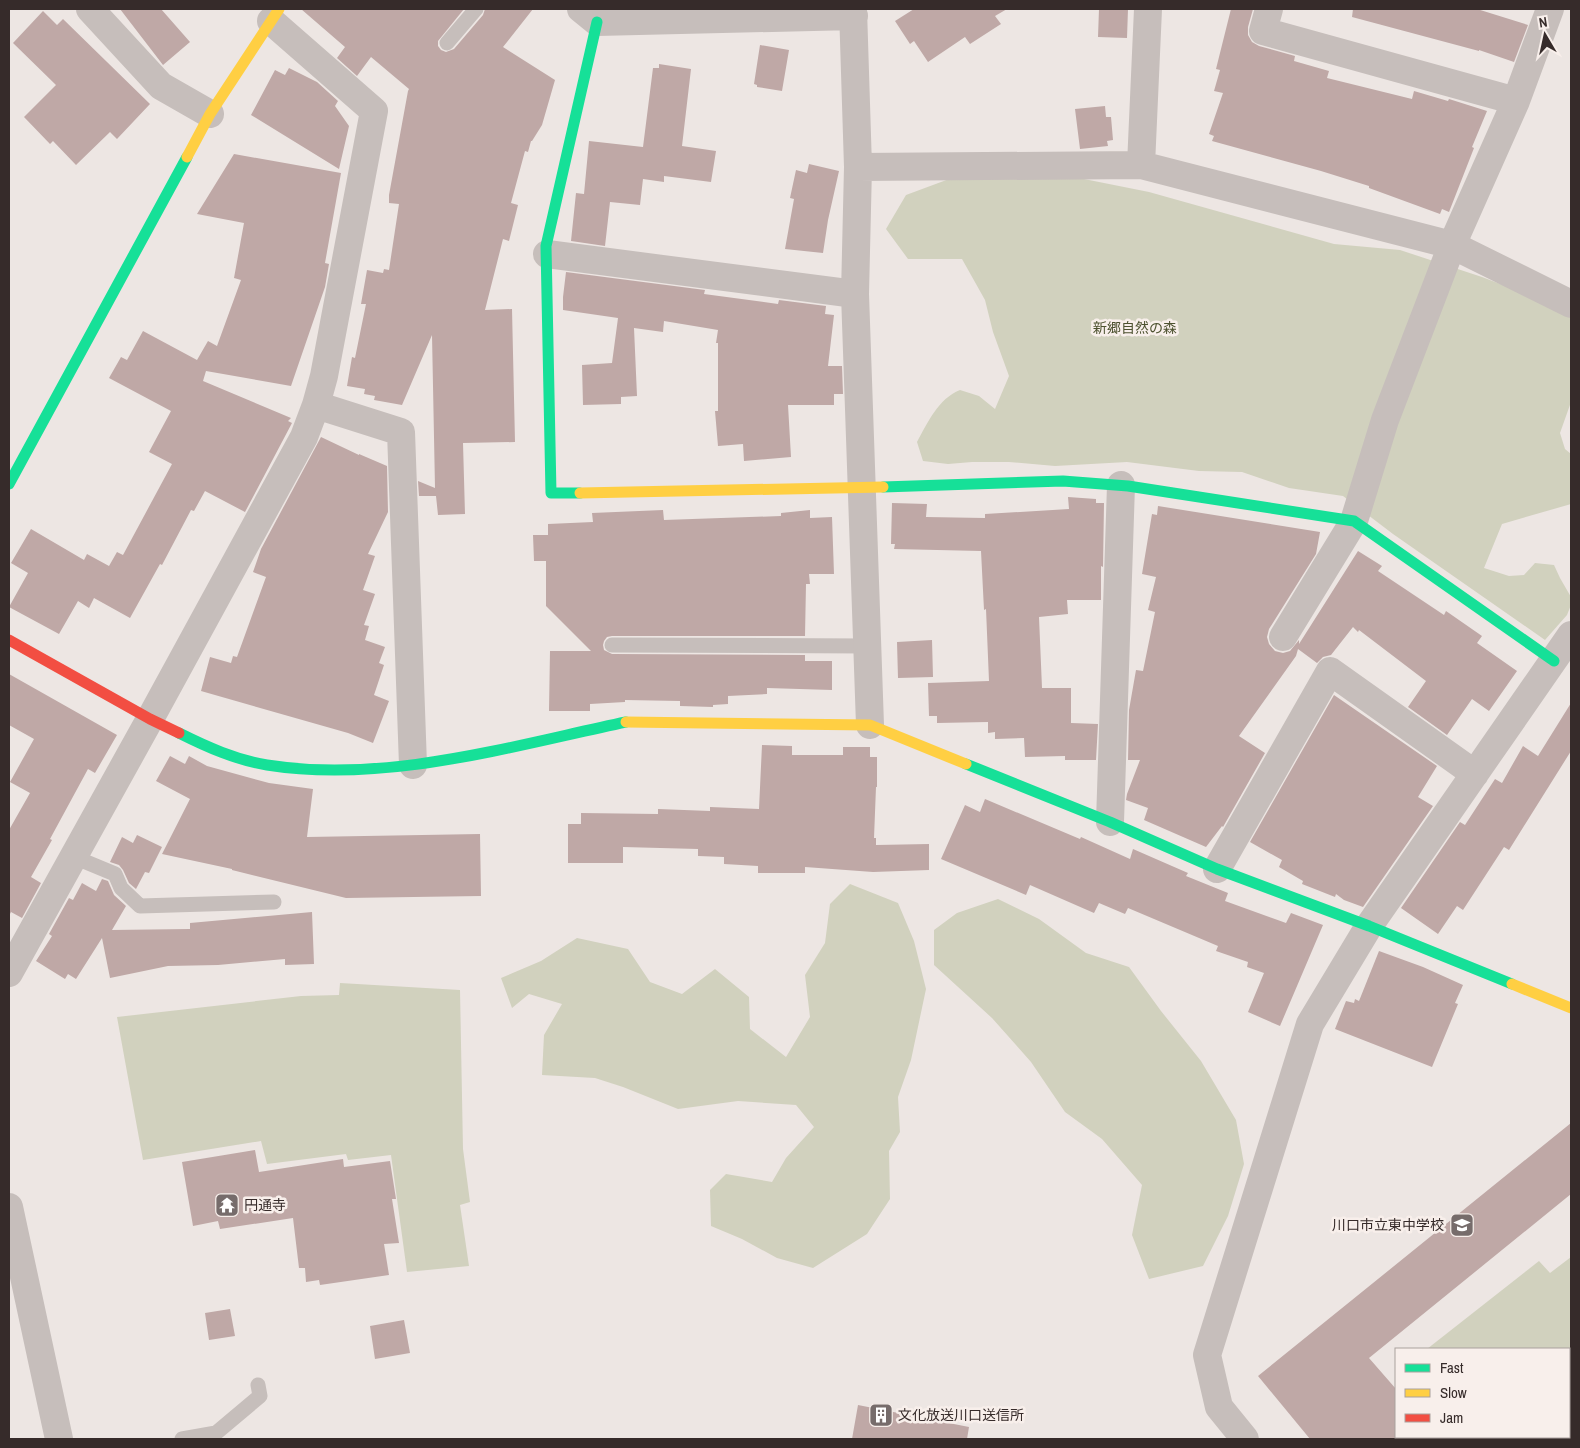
<svg xmlns="http://www.w3.org/2000/svg" width="1580" height="1448" font-family="'Archivo Narrow','Noto Sans JP',sans-serif">
  <style>
    .green { fill: #d1d1be }
    .building { fill: #bfa8a6 }
    .lines { fill: none; stroke-linecap: round; stroke-linejoin: round }
    .lane { stroke: #c6bebb; stroke-width: 15 }
    .street { stroke: #c6bebb; stroke-width: 28 }
    .fast { stroke: #16e098; stroke-width: 11 }
    .slow { stroke: #ffcf43; stroke-width: 11 }
    .jam { stroke: #f24e42; stroke-width: 11 }
    .labels { text-anchor: middle; dominant-baseline: central; stroke-width: 5; stroke-linejoin: round; paint-order: stroke }
    .park-label { font-size: 14px; fill: #4d5230; stroke: #f8efeb }
    .poi-label { font-size: 14px; fill: #362b2a; stroke: #f8efeb; text-anchor: start }
  </style>
  <rect width="100%" height="100%" fill="#ede6e3"/>
  <path class="green" d="M968,172L1069,176L1149,192L1334,244L1400,250L1482,277L1524,293L1571,315V402L1560,433L1565,449L1571,454V504L1502,524L1484,568L1509,576L1524,575L1535,563L1554,565L1560,578L1571,597V605L1567,615L1545,640L1393,534L1343,496L1289,488L1242,472L1199,471L1127,462L1055,466L1009,462H972L948,464L923,461L917,442C928,422 938,399 960,390L979,396L995,409L1009,376L993,332L985,300L962,259H908L886,229L906,195Z
    M850,884L898,903L914,941L926,989L911,1060L898,1097L900,1132L889,1151L890,1199L867,1234L813,1268L777,1258L742,1239L711,1226L710,1190L726,1174L772,1182L786,1158L814,1127L796,1105L738,1101L678,1109L623,1087L595,1078L542,1075L544,1035L562,1004L529,994L512,1008L501,978L541,961L577,938L628,949L650,982L682,994L715,969L749,997L750,1029L786,1057L810,1017L805,975L825,943L830,904Z
    M998,899L1039,919L1086,953L1129,967L1161,1011L1201,1061L1236,1120L1244,1164L1228,1216L1203,1266L1149,1279L1132,1235L1142,1185L1102,1139L1065,1112L1031,1062L992,1018L934,965V930L957,913Z
    M340,983L460,990L463,1149L470,1202L460,1205L469,1266L407,1272L391,1155L348,1160L346,1154L267,1164L261,1141L143,1160L117,1017L301,996L339,995Z
    M1571,1257V1439H1452L1450,1437H1569V1349H1427L1539,1261L1550,1273Z"/>
  <path class="building" d="M120,9H161L190,42L163,65Z
    M301,9H464L438,41V46L441,50L446,52L454,49L483,15L485,9H533L503,47L555,80L542,125L532,141H531L528,152L525,151L511,203L518,205L509,241L503,239L485,310L512,309L515,442L463,443L465,514L438,515L436,496H419L418,481L435,488L432,335L402,405L374,400L375,396L364,394L365,389L347,386L352,357L355,358L366,304H361L367,270L383,273L384,269L389,270L399,204L389,203V195L408,91L409,89L371,57L357,76L337,58L345,47Z
    M914,9H1007L995,16L1001,24L970,44L965,37L928,62L914,41L910,44L895,21Z
    M1099,9H1128L1127,38L1098,37Z
    M1231,9H1253L1248,27V35L1252,42L1259,46L1295,56L1294,61L1329,71L1327,78L1412,99L1414,91L1448,101L1449,99L1487,111L1472,147L1474,148L1449,212L1442,209L1440,214L1369,188V186L1321,171L1212,141L1214,136L1209,134L1223,93L1214,91L1220,70L1216,69Z
    M1353,9H1477L1528,25L1514,62L1479,50V51L1352,17Z
    M43,11L57,25L63,19L150,104L117,139L110,132L76,165L53,141L50,144L24,117L56,85L13,43Z
    M760,45L789,50L782,91L757,87V85L754,84Z
    M659,64L691,69L682,146L716,151L711,182L664,176V182L643,179L640,205L610,202L605,246L571,241L576,193L584,194L589,141L643,147L653,68H659Z
    M289,68L317,82L338,101L335,106L349,126L339,169L251,115L275,70L285,75Z
    M1105,106L1106,117H1111L1113,140L1107,141L1108,146L1080,149L1075,109Z
    M234,154L341,173L325,263L329,264L325,287L291,386L206,371L203,381L291,418L288,421L292,423L245,512L205,491L194,511L191,510L162,565L160,564L130,618L94,598L89,608L78,601L59,634L9,607L28,573L11,563L31,529L84,560L87,554L109,566L117,552L123,555L172,464L149,452L171,411L109,378L121,357L127,360L143,331L197,360L208,341L217,346L241,280L234,278L244,223L197,214Z
    M809,164L839,171L828,220L823,253L785,249L794,199L790,198L796,170L807,173Z
    M566,272L705,290L704,294L778,304L779,300L826,306L825,314L834,315L828,366H842L843,394H834V405H788L791,457L744,461L743,444L718,446L715,411H718V343H716L718,330L664,321L663,332L634,328L637,396L621,397V404L583,405L582,365L612,363L618,318L563,310V297Z
    M321,437L359,455V454L387,466L388,512L368,554L375,556L363,590L375,594L364,625L369,626L365,640L385,647L379,663L384,665L374,695L389,701L373,743L348,733L201,691L210,657L231,663L233,656L237,657L266,577L253,572L261,549Z
    M1068,497L1096,499V503H1104L1103,567L1101,566V600H1067L1068,614L1039,617L1042,688H1071V723L1098,724L1096,760H1065V756L1025,757L1024,738L995,739V732L988,733V722L937,723V716H929L928,683L989,681L986,609L984,610L981,551L894,549L895,544H891L892,503L927,504L926,517L985,518V514L1069,509Z
    M1158,506L1320,532L1316,554L1269,629L1267,637L1269,644L1275,651L1283,653L1290,651L1299,640V644L1358,551L1382,566L1378,571L1444,615L1446,611L1482,636L1477,643L1517,671L1489,711L1472,699L1447,735L1408,707L1426,681L1359,630L1358,632L1353,627L1331,655L1323,657L1317,663L1298,649L1296,656L1239,736L1265,753L1223,827L1222,826L1206,847L1144,820L1148,808L1126,800L1127,794L1140,760H1128L1129,710L1136,670L1143,671L1155,612L1148,610L1156,577L1142,574L1152,514L1157,515Z
    M663,510L664,520L781,516V513L810,510V518L832,517L834,574H809L810,584H806L805,636H612L607,637L604,641L603,645L604,650L612,654L805,655V661H832V690L767,688V694L728,696V704L713,705V707L680,706V701L625,700V702L590,704V711H549L550,651H591L546,606V561H534L533,535H548V524L593,522L592,513Z
    M932,640L933,677L898,678L897,642Z
    M9,674L117,735L95,773L88,769L50,839L52,840L31,877L41,883L22,918L11,912L9,916V830L30,793L10,782L34,739L9,725Z
    M1334,695L1437,766L1418,797L1433,806L1363,907L1344,900L1336,894L1335,897L1302,884L1303,881L1279,867L1282,860L1250,842Z
    M1571,703V751L1509,850L1504,847L1463,910L1457,906L1438,934L1401,908L1460,822L1465,825L1495,779L1502,783L1523,746L1538,756Z
    M762,745L792,746V755H843V747H870V757H877V787H876L874,838H876V845L929,844V870L873,872L805,867V873H758V866L724,864V857L698,856V849L623,847V863H568V824H581V813L658,814V809L710,811V807L759,809Z
    M170,756L185,764L189,756L207,766L269,783L313,789L307,837L480,834L481,896L346,898L232,870V869L162,854L190,799L156,781Z
    M985,799L1080,839L1081,837L1130,859L1133,849L1188,873L1186,876L1228,893L1225,901L1286,923L1291,913L1323,925L1280,1026L1248,1012L1264,973L1247,967L1248,962L1216,951L1218,946L1128,908L1125,914L1099,903L1094,913L1030,885L1026,895L941,859L965,805L980,812Z
    M137,835L162,847L149,873L145,872L136,889L129,883L123,870L119,865L110,862L122,837L133,843Z
    M102,879L108,881L114,895L126,906L112,930L190,929V923L312,912L314,964L285,965V959L218,965L168,966L110,978L102,938L76,979L68,974L65,979L36,961L52,936L49,934L69,898L73,900L82,883L96,891Z
    M1379,951L1423,967L1463,985L1455,1003L1458,1004L1432,1067L1335,1029L1346,1001L1354,1003L1355,999L1359,1001Z
    M1571,1123V1194L1369,1358L1396,1389V1439H1310L1258,1376Z
    M255,1150L259,1172L343,1159L344,1167L390,1161L396,1199H392L399,1243L384,1244L389,1275L320,1285L319,1280L306,1282L305,1268H299L293,1218L220,1229L218,1221L193,1226L182,1162Z
    M230,1309L235,1336L209,1340L205,1313Z
    M404,1320L410,1353L375,1359L370,1326Z
    M858,1405L969,1427L967,1439H852Z"/>
  <g class="lines">
    <path class="lane" d="M447,43L476,9
      M612,645L867,646
      M74,857L115,874L121,888L140,906L274,902
      M182,1439L216,1433L260,1396L258,1385"/>
    <path class="street" d="M90,9L161,86L210,114
      M581,9L597,22L854,16
      M853,9L858,167L855,294L870,725
      M1269,9L1263,31L1516,101
      M1141,165L1148,9
      M858,167L1141,165L1452,245L1571,304
      M547,254L855,294
      M316,405L401,432L413,765
      M1283,637L1354,521L1385,420L1452,245L1516,101L1550,9
      M1110,822L1121,485
      M1217,869L1330,671L1475,774
      M9,973L150,719L304,437L316,405L324,376L374,111L271,21
      M9,1207L59,1439
      M1245,1439L1219,1407L1207,1355L1310,1024L1369,926L1571,635"/>
    <path class="fast" d="M9,484L187,157
      M883,487L1063,481L1128,486L1354,521L1554,661
      M580,493H551L546,246L597,22
      M179,733C207,747 236,760 267,765C385,784 511,746 626,722
      M966,764L1110,822L1217,869L1369,926L1512,984"/>
    <path class="slow" d="M187,157L210,114L279,9
      M580,493L883,487
      M626,722L870,725L966,764
      M1512,984L1571,1008"/>
    <path class="jam" d="M9,640L150,719L179,733"/>
  </g>
  <defs>
    <g id="temple-square" transform="scale(1.25)"><rect x="-9" y="-9" width="18" height="18" rx="4" fill="#766c6b" stroke="#f8efeb"/><path d="M0-6L5-2H3V0L6.5 2.5H4V6H1.5V3h-3V6H-4V2.5H-6.5L-3 0V-2H-5Z" fill="#fff"/></g>
    <g id="school-square" transform="scale(1.25)"><rect x="-9" y="-9" width="18" height="18" rx="4" fill="#766c6b" stroke="#f8efeb"/><path d="M0-5L7-2L0 1L-7-2ZM-4 1L0 2.5L4 1V4Q0 6-4 4Z" fill="#fff"/></g>
    <g id="building-square" transform="scale(1.25)"><rect x="-9" y="-9" width="18" height="18" rx="4" fill="#766c6b" stroke="#f8efeb"/><path d="M-4-6H4V6H1V3H-1V6H-4ZM-2.5-4.3h1.7v1.8h-1.7ZM.8-4.3h1.7v1.8H.8ZM-2.5-1h1.7V.8h-1.7ZM.8-1h1.7V.8H.8Z" fill="#fff"/></g>
  </defs>
  <g fill-rule="evenodd">
    <use href="#temple-square" x="227" y="1205"/>
    <use href="#school-square" x="1462" y="1225"/>
    <use href="#building-square" x="881" y="1415"/>
  </g>
  <g class="labels">
    <g class="park-label">
      <text x="1135" y="328">新郷自然の森</text>
    </g>
    <g class="poi-label">
      <text x="244" y="1205">円通寺</text>
      <text x="1444" y="1225" text-anchor="end">川口市立東中学校</text>
      <text x="898" y="1415">文化放送川口送信所</text>
    </g>
  </g>
  <rect width="1580" height="1448" fill="none" stroke="#362b2a" stroke-width="20"/>
  <rect x="1395" y="1348" width="175" height="90" fill="#f8efeb" stroke="#aaa19e"/>
  <rect x="1405" y="1364" width="25" height="8" fill="#16e098" stroke="#aaa19e"/>
  <text x="1440" y="1373" font-size="15" fill="#362b2a">Fast</text>
  <rect x="1405" y="1389" width="25" height="8" fill="#ffcf43" stroke="#aaa19e"/>
  <text x="1440" y="1398" font-size="15" fill="#362b2a">Slow</text>
  <rect x="1405" y="1414" width="25" height="8" fill="#f24e42" stroke="#aaa19e"/>
  <text x="1440" y="1423" font-size="15" fill="#362b2a">Jam</text>
  <g transform="translate(1545 35) rotate(351)" stroke="#f8efeb" stroke-width="4" paint-order="stroke">
  <path d="M0-4L9 19L0 12L-9 19Z" fill="#362b2a"/>
  <text y="-8" font-size="14" font-weight="bold" text-anchor="middle" fill="#362b2a">N</text>
  </g>
</svg>
